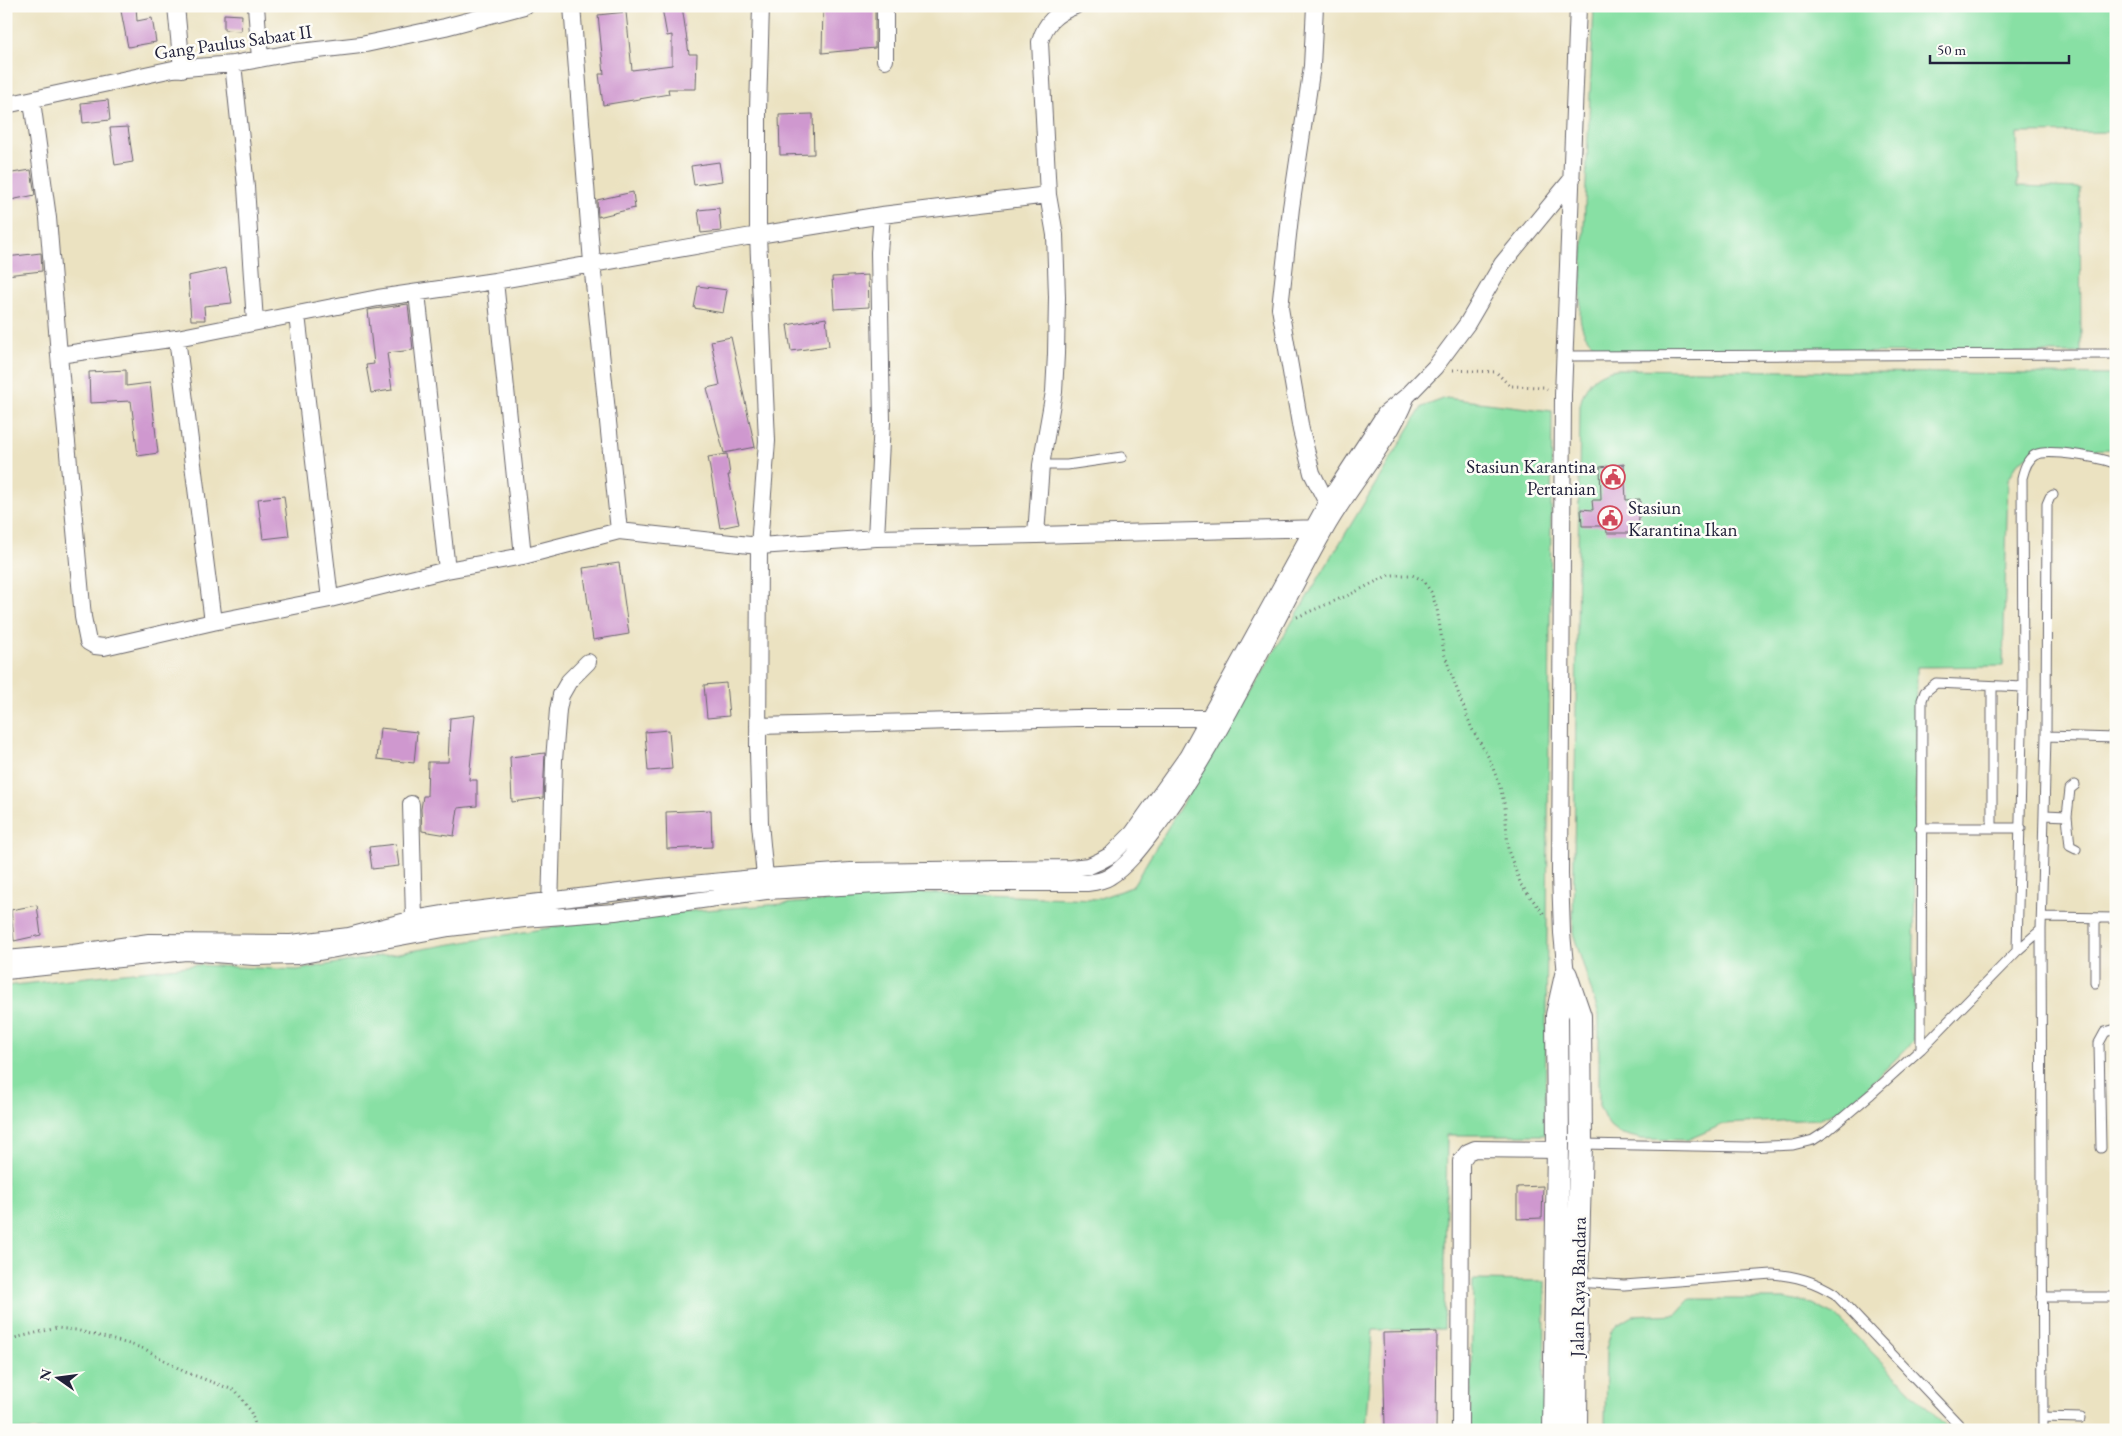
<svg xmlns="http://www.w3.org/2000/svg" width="2122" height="1436" font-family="'EB Garamond',serif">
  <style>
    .green { fill: #88e0a4; stroke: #558170 }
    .building { fill: #cf98cf }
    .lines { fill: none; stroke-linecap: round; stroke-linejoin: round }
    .lane-casing { stroke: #68656a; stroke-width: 11 }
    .street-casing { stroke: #68656a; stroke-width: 18 }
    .secondary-casing { stroke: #68656a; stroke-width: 24 }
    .path { stroke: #68656a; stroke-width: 3; stroke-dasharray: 1 4; stroke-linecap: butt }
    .lane { stroke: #fff; stroke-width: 9 }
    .street { stroke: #fff; stroke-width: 16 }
    .secondary { stroke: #fff; stroke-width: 22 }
    .labels { text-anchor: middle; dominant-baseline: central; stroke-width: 5; stroke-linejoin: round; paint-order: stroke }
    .street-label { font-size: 19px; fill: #22223b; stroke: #fdfcf7 }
    .poi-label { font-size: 19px; fill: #22223b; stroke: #fdfcf7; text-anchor: end }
  </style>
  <rect width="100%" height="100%" fill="#fdfcf7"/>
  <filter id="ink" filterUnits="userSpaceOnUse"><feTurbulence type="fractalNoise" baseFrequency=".02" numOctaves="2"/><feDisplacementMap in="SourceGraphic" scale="10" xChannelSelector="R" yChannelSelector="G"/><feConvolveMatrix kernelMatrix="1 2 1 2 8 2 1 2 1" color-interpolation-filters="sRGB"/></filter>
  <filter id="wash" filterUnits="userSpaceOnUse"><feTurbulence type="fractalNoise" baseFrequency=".0096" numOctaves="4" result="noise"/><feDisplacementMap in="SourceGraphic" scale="20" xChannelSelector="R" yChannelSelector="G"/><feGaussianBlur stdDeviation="1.12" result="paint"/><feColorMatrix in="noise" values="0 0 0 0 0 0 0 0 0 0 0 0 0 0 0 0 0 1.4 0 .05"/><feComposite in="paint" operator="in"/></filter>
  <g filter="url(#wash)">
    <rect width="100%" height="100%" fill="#ebe2c1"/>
    <path class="green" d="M1594,6H2116V132L2017,133L2018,186L2080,188L2081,353L1614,352C1593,350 1582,337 1580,316Z
      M1618,369L2116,375V449L2037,451L2018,462L2008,480L2003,666L1917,667L1913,1042L1847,1107L1818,1119L1724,1124L1687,1140L1641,1139L1619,1133L1610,1126L1604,1117L1599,1106V1015L1573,933L1580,406C1584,384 1596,371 1618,369Z
      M1446,398L1552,411L1545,1135H1447L1444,1329L1373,1330L1365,1430H6V986L196,965L297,970L613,917L927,893L1097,899L1132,887L1422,407Z
      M1473,1280L1545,1281L1544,1430H1470Z
      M1690,1299H1785L1812,1304L1836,1316L1949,1430H1605L1606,1349L1611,1332L1617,1325L1632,1316L1676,1314Z"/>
    <g id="blocks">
      <path class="building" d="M120,6H136L137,21L152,18L156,42L128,47Z
        M672,6H682L689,54H697L696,89H668L669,94L603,105L599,74H604L598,15L626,12L632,70L672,65V35L667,36L662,8Z
        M823,6H875V48L822,53Z
        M224,14L242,15L241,31L224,30Z
        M108,100L110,120L83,123L81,103Z
        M813,114L814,154L780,155L779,115Z
        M128,127L133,162L115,165L110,128Z
        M719,162L722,181L694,185L691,166Z
        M31,170L35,195L6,201V174Z
        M633,192L635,208L598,217L597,200Z
        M719,208L721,231L701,233L698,210Z
        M41,253L42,271L6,275V257Z
        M226,268L232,303L204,306L205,320H191L188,276Z
        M868,275L869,307L834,309L832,277Z
        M698,286L727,290L723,313L694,308Z
        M408,304L413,350L387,353L392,390L371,393L366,365L374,364L368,310Z
        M826,318L829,346L791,351L787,325Z
        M731,337L755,447L724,453L707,388L720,385L711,341Z
        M126,370V386L150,383L158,453L138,456L131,401L90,403L89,372Z
        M727,454L730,475H728L739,524L720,528L708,457Z
        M1624,464L1626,500L1640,499L1638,533H1607L1606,526H1582L1581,509L1593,510L1592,500H1601L1600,467Z
        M284,496L289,536L263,539L258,499Z
        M619,563L629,634L593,640L583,568Z
        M726,683L729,716L707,718L704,685Z
        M475,715L469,780H477V806L458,808L454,836L422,831L421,809L423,796H427L428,762H448L450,718Z
        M380,728L417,732L414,763L377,759Z
        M669,730L672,769L648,771L645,732Z
        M545,753L543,798L512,802L510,757Z
        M711,810L712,847L667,849L666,812Z
        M396,844L399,866L372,869L369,847Z
        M37,905L41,935L14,941L11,910Z
        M1543,1186L1542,1218L1517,1219V1187Z
        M1437,1332L1436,1430H1385L1383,1333Z"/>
    </g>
  </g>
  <g filter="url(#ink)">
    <use href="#blocks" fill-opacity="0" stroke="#68656a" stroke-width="1"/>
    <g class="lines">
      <g class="lane-casing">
        <path id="lane" d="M1564,356L2116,354
          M1041,465H1067L1122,457
          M1992,687V828
          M2046,736L2116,738
          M2045,815L2067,816L2070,789L2075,785
          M2067,816L2070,846L2076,849
          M1920,828H2021
          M2042,917L2116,918
          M2041,930L2043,1430
          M2017,951L2023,687
          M2095,983V918
          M1921,1049L1922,700L1925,692L1936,683L2023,687L2022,478C2024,470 2027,459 2035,455C2048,448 2102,458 2116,464
          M1582,1144L1748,1147L1793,1145L1813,1140L1827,1131L1871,1094L1921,1049L2017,951L2041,930L2046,736L2047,504L2050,497L2053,495
          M2101,1148L2099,1043L2105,1032L2116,1029
          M1577,1282L1624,1285L1772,1274C1796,1276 1814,1281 1835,1294L1964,1430
          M2042,1297H2116
          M2043,1417L2081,1418"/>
      </g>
      <g class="street-casing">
        <path id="street" d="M176,6L182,69
          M256,6L260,59
          M572,6L592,263L619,531
          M761,6L758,110V235L882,215L1048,195L1055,235L1057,297L1056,354L1054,392L1041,465L1036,535L876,538L759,546L758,752L760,823L766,888
          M885,6V60
          M1315,6L1312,66L1291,208L1280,308L1301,430L1312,473L1327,503L1333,508
          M233,64L246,187L255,322
          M32,101L48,218L59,355L177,338L378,298L495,281L758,235L767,441L759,546L619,531L523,556L447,570L330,599L213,622L104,647L95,646L88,642L83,617L59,355
          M6,105L173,69L233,64L291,53L361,45L445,27L524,6
          M1048,195L1040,42C1045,23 1056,13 1075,6
          M495,281L523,556
          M417,293L447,570
          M297,315L330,599
          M177,338L213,622
          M1036,535L1323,528
          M876,538L882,422L879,252L882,215
          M758,726L1077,718H1208
          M411,804L414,919
          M550,909L554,760L558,710L561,695L569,681L588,662
          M6,959L73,953L149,942L291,943L349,936L414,919L450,913L660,887L765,877L851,871L1071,868L1089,866L1100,861L1111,855L1133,833L1187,757L1327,503L1385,414L1407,396L1435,367L1467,324L1502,264L1572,179
          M6,971L186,952L254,957L298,956L449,928L524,919L615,912L766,891L915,883H1087C1095,882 1103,881 1109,877C1130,864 1145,841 1160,822C1227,732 1270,626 1325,530C1350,485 1388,445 1406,398
          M1566,975L1562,933L1560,874L1563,395L1578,6
          M1460,1430L1461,1161L1468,1152L1475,1149L1558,1150"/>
      </g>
      <g class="secondary-casing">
        <path id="secondary" d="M1566,975L1580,1016L1581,1144L1577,1282L1576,1430
          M1554,1430L1558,1145L1557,1015L1566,975"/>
      </g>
      <path class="path" d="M1453,370L1496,372L1510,386L1544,387L1547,389
        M1297,617L1351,594L1389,575H1412L1423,580L1431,592L1437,609L1444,653L1460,698L1472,729L1489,758L1500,786L1505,807L1508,850L1521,885L1544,914
        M6,1340L57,1328L76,1330L129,1344L145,1349L185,1372L236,1391L250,1410L257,1430"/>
      <use href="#lane" class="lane"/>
      <use href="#street" class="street"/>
      <use href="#secondary" class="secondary"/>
    </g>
  </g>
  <defs>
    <g id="civic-ring" transform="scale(1.25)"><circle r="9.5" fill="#fdfcf7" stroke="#d1495b" stroke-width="1.5"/><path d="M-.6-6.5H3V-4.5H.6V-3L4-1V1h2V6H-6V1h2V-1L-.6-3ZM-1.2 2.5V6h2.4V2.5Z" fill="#d1495b"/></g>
  </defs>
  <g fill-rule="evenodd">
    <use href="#civic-ring" x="1613" y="477"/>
    <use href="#civic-ring" x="1610" y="518"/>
  </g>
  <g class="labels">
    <g class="street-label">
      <text transform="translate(233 42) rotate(-8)">Gang Paulus Sabaat II</text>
      <text transform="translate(1578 1287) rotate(-89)">Jalan Raya Bandara</text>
    </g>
    <g class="poi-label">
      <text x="1596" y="466">Stasiun Karantina<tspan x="1596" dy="22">Pertanian</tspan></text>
      <text x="1628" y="507" text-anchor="start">Stasiun<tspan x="1628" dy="22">Karantina Ikan</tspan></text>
    </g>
  </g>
  <rect width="2122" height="1436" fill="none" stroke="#fdfcf7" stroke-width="25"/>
  <g transform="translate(58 1378) rotate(284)" stroke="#fdfcf7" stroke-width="4" paint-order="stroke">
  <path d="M0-4L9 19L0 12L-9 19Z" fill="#22223b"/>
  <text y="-8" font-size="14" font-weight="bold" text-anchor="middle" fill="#22223b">N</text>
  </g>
  <path d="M1930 55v8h139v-8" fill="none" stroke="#22223b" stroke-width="2.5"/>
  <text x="1937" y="55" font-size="15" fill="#22223b" stroke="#fdfcf7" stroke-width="4" paint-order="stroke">50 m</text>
</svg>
